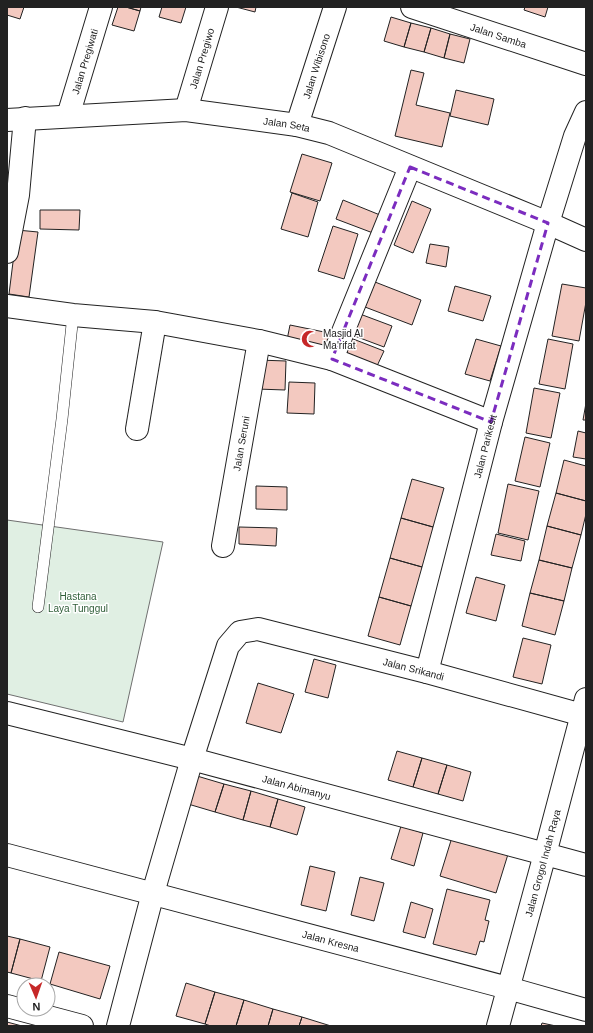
<svg xmlns="http://www.w3.org/2000/svg" width="593" height="1033" font-family="Helvetica,sans-serif">
  <style>
    .green { fill: #e0efe3; stroke: #6f6f6f }
    .building { fill: #f3c9c0; stroke: #222 }
    .lines { fill: none; stroke-linecap: round; stroke-linejoin: round }
    .service-casing { stroke: #222; stroke-width: 12 }
    .minor-casing { stroke: #222; stroke-width: 24 }
    .service { stroke: #fff; stroke-width: 11 }
    .minor { stroke: #fff; stroke-width: 22 }
    .marked { fill: none; stroke: #7b2cbf; stroke-width: 3; stroke-dasharray: 8 5; stroke-linejoin: round }
    .labels { text-anchor: middle; dominant-baseline: central; stroke-width: 3; stroke-linejoin: round; paint-order: stroke }
    .street-label { font-size: 10px; fill: #222; stroke: #fff }
    .poi-label { font-size: 10px; fill: #222; stroke: #fff; text-anchor: start }
    .park-label { font-size: 10px; fill: #2f5e38; stroke: #fff }
  </style>
  <rect width="100%" height="100%" fill="#fff"/>
  <path class="green" d="M7,520L163,542L123,722L7,694Z"/>
  <path class="building" d="M7,7H24L20,19L7,15Z
    M118,7H126L140,11L134,31L112,25Z
    M126,7H141L140,11Z
    M162,7H186L181,23L159,17Z
    M236,7H256L255,12Z
    M525,7H548L545,17L524,10Z
    M391,17L411,23L404,47L384,41Z
    M411,23L431,28L424,52L404,47Z
    M431,28L450,34L444,58L424,52Z
    M450,34L470,39L464,63L444,58Z
    M411,70L424,73L416,105L450,113L442,147L395,136Z
    M456,90L494,99L488,125L450,116Z
    M302,154L332,163L320,201L290,192Z
    M292,193L318,202L308,237L281,229Z
    M343,200L380,215L373,233L336,219Z
    M412,201L431,209L413,253L394,245Z
    M40,210H80L79,230L40,229Z
    M333,226L358,234L344,279L318,271Z
    M17,230L38,232L29,297L9,294Z
    M430,244L449,247L446,267L426,263Z
    M375,282L421,300L412,325L365,307Z
    M562,284L586,288V302L579,341L552,336Z
    M455,286L491,296L483,321L448,311Z
    M360,314L392,326L384,347L352,335Z
    M290,325L334,334L330,354L286,345Z
    M348,337L384,351L377,366L341,353Z
    M476,339L501,346L490,381L465,374Z
    M548,339L573,344L565,389L539,384Z
    M258,360L286,361L285,390L257,389Z
    M289,382L315,383L314,414L287,413Z
    M534,388L560,393L551,438L526,433Z
    M586,403V420H583Z
    M578,431L586,433V459L573,457Z
    M525,437L550,443L540,487L515,481Z
    M564,460L586,466V501L556,493Z
    M412,479L444,488L433,527L401,518Z
    M508,484L539,491L528,540L498,533Z
    M256,486L287,487V510L256,509Z
    M556,493L586,501V514L581,535L547,526Z
    M401,518L433,527L422,567L390,558Z
    M547,526L581,535L572,568L539,560Z
    M239,527L277,528L276,546L239,544Z
    M496,534L525,541L521,561L491,555Z
    M390,558L422,567L411,606L379,597Z
    M539,560L572,568L564,601L530,593Z
    M476,577L505,585L496,621L466,613Z
    M530,593L564,601L555,635L522,626Z
    M379,597L411,606L400,645L368,636Z
    M523,638L551,645L542,684L513,677Z
    M314,659L336,665L328,698L305,692Z
    M258,683L294,694L281,733L246,723Z
    M397,751L422,758L413,787L388,780Z
    M422,758L447,765L438,794L413,787Z
    M447,765L471,772L463,801L438,794Z
    M197,776L224,784L215,812L188,804Z
    M224,784L251,791L243,820L215,812Z
    M251,791L278,799L270,827L243,820Z
    M278,799L305,807L297,835L270,827Z
    M401,826L423,833L414,866L391,859Z
    M453,834L509,851L496,893L440,876Z
    M310,866L335,872L326,911L301,905Z
    M360,877L384,883L374,921L351,915Z
    M447,889L490,900L485,920L489,921L484,942L480,941L476,955L433,944Z
    M411,902L433,909L425,938L403,932Z
    M7,936L20,939L11,973L7,972Z
    M20,939L50,947L41,981L11,973Z
    M59,952L110,966L100,999L50,984Z
    M186,983L215,992L205,1024L176,1016Z
    M215,992L244,1000L236,1026H211L205,1024Z
    M244,1000L273,1009L268,1026H236Z
    M273,1009L302,1017L299,1026H268Z
    M302,1017L331,1026H299Z
    M7,1022L22,1026H7Z
    M542,1023L556,1026H541Z"/>
  <g class="lines">
    <g class="service-casing">
      <path id="service" d="M38,607L62,419L73,315"/>
    </g>
    <g class="minor-casing">
      <g id="minor">
        <path id="s1" d="M412,7L586,64"/>
        <path id="s2" d="M186,110L217,7"/>
        <path id="s3" d="M68,116L101,7"/>
        <path id="s4" d="M7,120L186,110L297,125L329,133L548,223L586,240"/>
        <path id="s5" d="M297,125L335,7"/>
        <path d="M7,252L18,195L25,118"/>
        <path d="M7,306L73,315L155,322L259,341L332,359L410,167"/>
        <path d="M332,359L491,422"/>
        <path d="M137,429L155,322"/>
        <path id="s6" d="M223,546L259,341"/>
        <path id="s7" d="M427,672L491,422L548,223L575,136L586,112"/>
        <path id="s8" d="M7,713L192,759L586,865"/>
        <path id="s9" d="M7,855L508,988L586,1010"/>
        <path d="M7,1006L82,1026"/>
        <path id="s10" d="M118,1026L153,893L192,759L228,646L240,632L258,629L427,672L586,716"/>
        <path id="s11" d="M498,1026L545,854L586,699"/>
      </g>
    </g>
    <use href="#service" class="service"/>
    <use href="#minor" class="minor"/>
  </g>
  <path class="marked" d="M410,167L548,223L491,422L332,359Z"/>
  <defs>
    <g id="mosque-bare" transform="scale(1.38)"><path d="M3.5-4.9A6 6 0 1 0 3.5 4.9A5 5 0 1 1 3.5-4.9Z" fill="#c62828" stroke="#fff" stroke-width="2.5" paint-order="stroke"/></g>
  </defs>
  <g fill-rule="evenodd">
    <use href="#mosque-bare" x="310" y="339"/>
  </g>
  <g class="labels">
    <g class="street-label">
      <text stroke="none"><textPath href="#s1" startOffset="91">Jalan Samba</textPath></text>
      <text stroke="none"><textPath href="#s2" startOffset="54">Jalan Pregiwo</textPath></text>
      <text stroke="none"><textPath href="#s3" startOffset="57">Jalan Pregiwati</textPath></text>
      <text stroke="none"><textPath href="#s5" startOffset="62">Jalan Wibisono</textPath></text>
      <text stroke="none"><textPath href="#s4" startOffset="281">Jalan Seta</textPath></text>
      <text stroke="none"><textPath href="#s6" startOffset="104">Jalan Seruni</textPath></text>
      <text stroke="none"><textPath href="#s7" startOffset="233">Jalan Parikesit</textPath></text>
      <text stroke="none"><textPath href="#s10" startOffset="593">Jalan Srikandi</textPath></text>
      <text stroke="none"><textPath href="#s8" startOffset="299">Jalan Abimanyu</textPath></text>
      <text stroke="none"><textPath href="#s11" startOffset="169">Jalan Grogol Indah Raya</textPath></text>
      <text stroke="none"><textPath href="#s9" startOffset="335">Jalan Kresna</textPath></text>
    </g>
    <g class="poi-label">
      <text x="323" y="333">Masjid Al<tspan x="323" dy="12">Ma'rifat</tspan></text>
    </g>
    <g class="park-label">
      <text x="78" y="596">Hastana<tspan x="78" dy="12">Laya Tunggul</tspan></text>
    </g>
  </g>
  <rect width="593" height="1033" fill="none" stroke="#222222" stroke-width="16"/>
  <g transform="translate(36 997) rotate(178)"><circle r="19" fill="#ffffff" stroke="#a7a7a7"/>
  <path d="M0-3L7 15L0 10L-7 15Z" fill="#c62828"/>
  <text y="-6" font-size="11" font-weight="bold" text-anchor="middle" fill="#222222">N</text>
  </g>
</svg>
